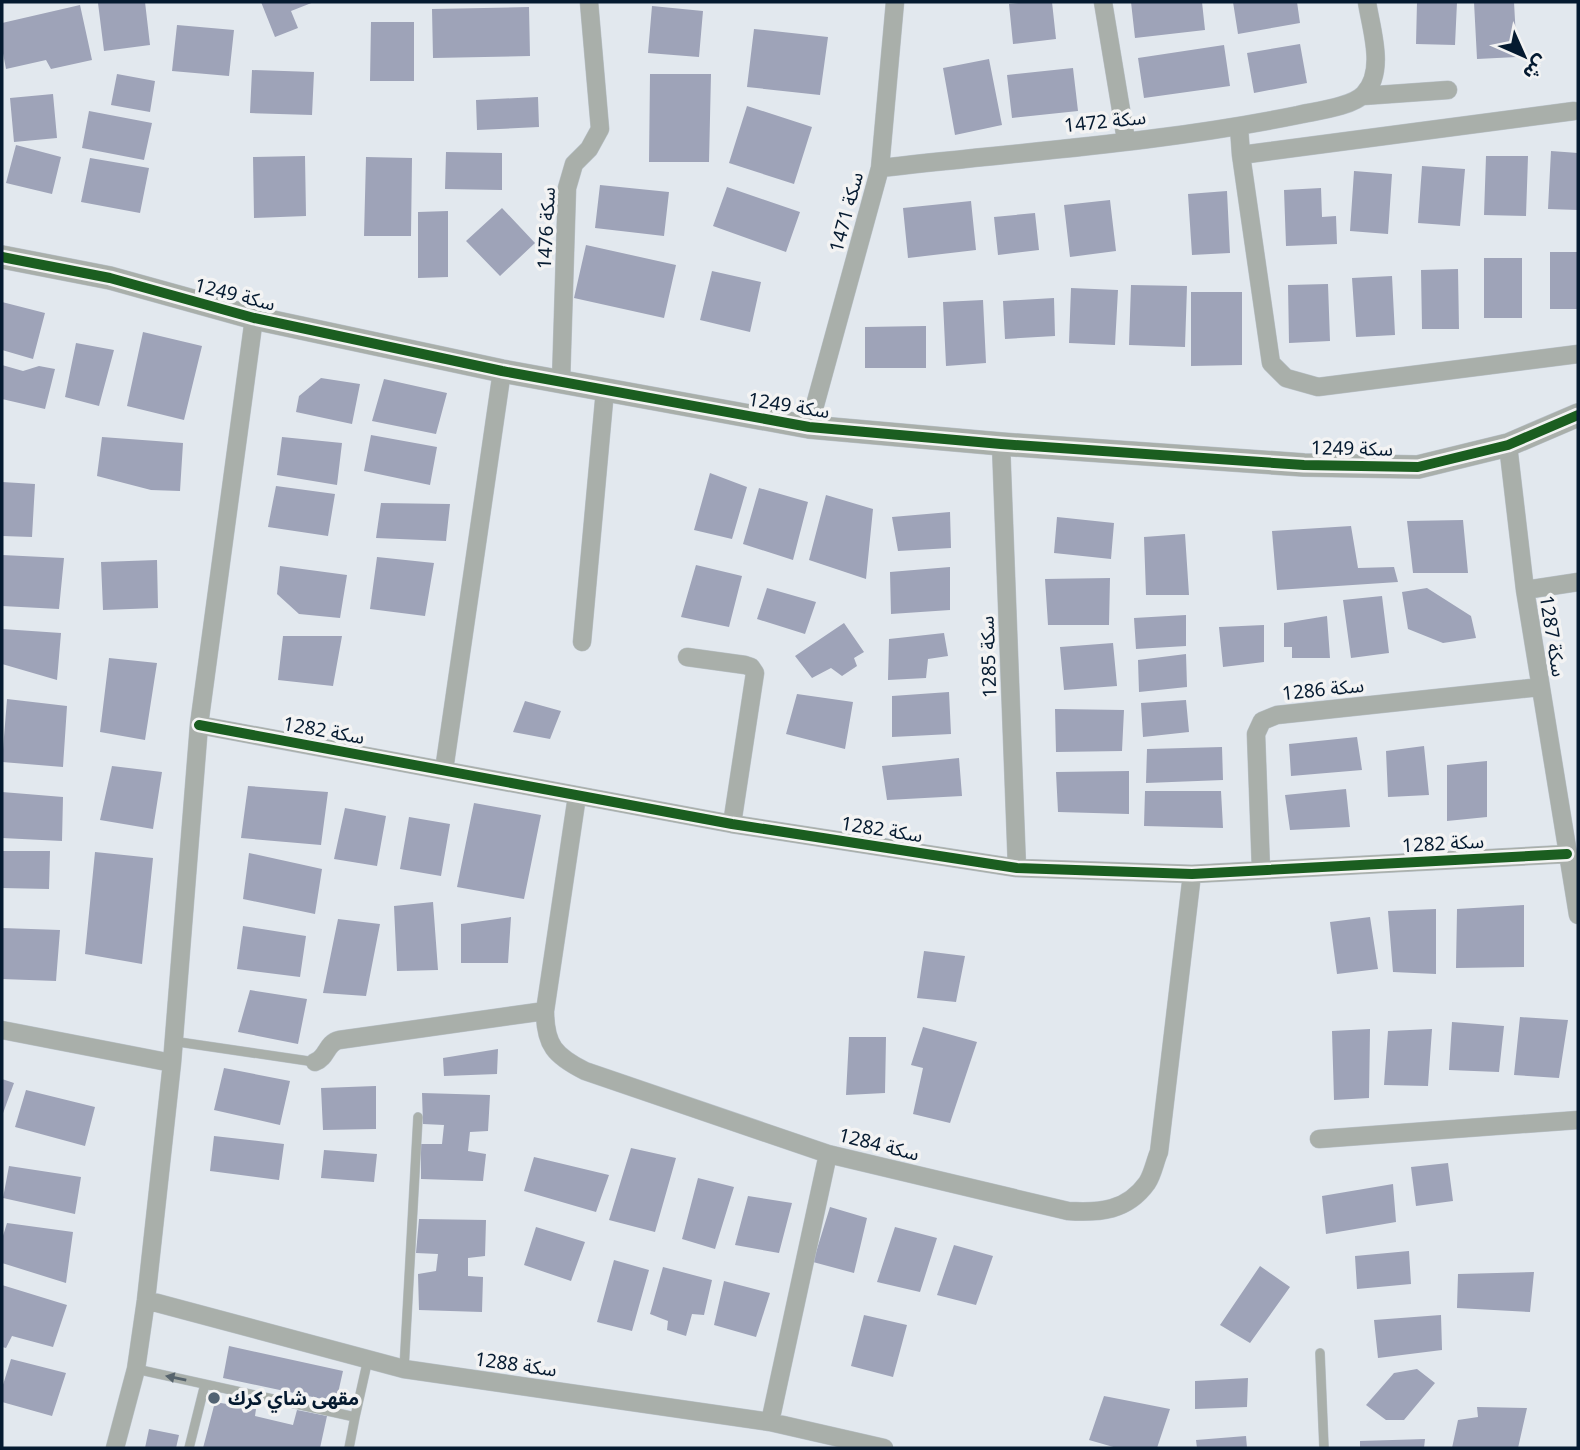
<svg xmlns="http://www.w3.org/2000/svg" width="1580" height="1450" font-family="'Noto Sans','Noto Sans Arabic',sans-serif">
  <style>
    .building { fill: #9ea3b8 }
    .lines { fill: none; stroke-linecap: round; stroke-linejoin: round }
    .service-casing { stroke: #bbc3cb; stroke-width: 10 }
    .minor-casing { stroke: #bbc3cb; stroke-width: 19 }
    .tertiary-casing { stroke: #bbc3cb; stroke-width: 24 }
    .service { stroke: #a9afaa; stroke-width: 9 }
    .minor { stroke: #a9afaa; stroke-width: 18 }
    .tertiary { stroke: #a9afaa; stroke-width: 23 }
    .cycleway-casing { stroke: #f3f3f3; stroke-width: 15 }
    .cycleway { stroke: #1b5e20; stroke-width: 10 }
    .oneway { fill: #57646d }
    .poi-dot { fill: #526272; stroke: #f3f3f3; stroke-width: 2.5 }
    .labels { text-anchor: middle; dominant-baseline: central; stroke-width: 7; stroke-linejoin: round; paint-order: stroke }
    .street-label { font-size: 19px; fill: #051a30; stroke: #f3f3f3 }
    .poi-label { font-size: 19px; font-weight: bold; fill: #051a30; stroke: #f3f3f3; text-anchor: start }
  </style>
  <rect width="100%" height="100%" fill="#e2e8ee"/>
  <path class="building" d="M111,2H145L150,45L104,51L98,3Z
    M261,2H314L291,11L298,28L275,37Z
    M1027,2H1052L1056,39L1013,44L1009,4Z
    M1131,2H1202L1205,30L1135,38Z
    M1233,2H1297L1300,23L1238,34Z
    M1417,2H1457L1455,45L1416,44Z
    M1474,2H1514L1517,57L1477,59Z
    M80,5L92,60L51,69L46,60L6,69L2,48V23Z
    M652,6L703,11L699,57L648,53Z
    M529,7L530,56L433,58L432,9Z
    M371,22H414V81H370Z
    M177,25L234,30L229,76L172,71Z
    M754,29L828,37L820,95L747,87Z
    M1300,44L1307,83L1254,93L1247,53Z
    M1224,45L1230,86L1144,98L1138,58Z
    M989,59L1002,125L955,135L943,68Z
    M1073,68L1078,111L1012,118L1007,75Z
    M252,70L314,72L312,115L250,113Z
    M117,74L155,81L150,112L111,105Z
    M650,74H711L709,162H649Z
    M53,94L57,138L14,142L10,98Z
    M538,97L539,127L477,130L476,100Z
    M747,106L812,127L794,184L729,163Z
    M89,111L152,123L144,160L82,148Z
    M16,145L61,157L52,194L6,183Z
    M1551,151L1578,153V210L1548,209Z
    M446,152L502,153V190L445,189Z
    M305,156L306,216L254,218L253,157Z
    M1486,156H1528L1526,216L1484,215Z
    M366,157L412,158L411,236H364Z
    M90,158L149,168L140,213L81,202Z
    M1422,166L1465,169L1460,226L1418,223Z
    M1354,171L1392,174L1388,234L1350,231Z
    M600,185L669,192L664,236L595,228Z
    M727,187L800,212L786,252L713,226Z
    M1321,188L1322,217L1336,216L1337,244L1286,246L1284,190Z
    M1227,191L1230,253L1192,255L1188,194Z
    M1110,200L1116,251L1070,257L1064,205Z
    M971,201L976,250L908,258L903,208Z
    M502,208L535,243L500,276L466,241Z
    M448,211V277L418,278V212Z
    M1035,213L1039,250L998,255L994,217Z
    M586,245L676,265L664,318L574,298Z
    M1550,252H1578V309H1550Z
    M1484,258H1522V318H1484Z
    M1458,269L1459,329H1422L1421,270Z
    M712,271L761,282L750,332L700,320Z
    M1392,276L1395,335L1356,337L1352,278Z
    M1328,284L1330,341L1289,343L1288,285Z
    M1131,285L1187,286L1185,347L1129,345Z
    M1071,288L1118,290L1115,345L1069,343Z
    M1191,292H1242V365L1191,366Z
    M1054,298L1055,336L1005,339L1003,301Z
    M983,300L986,363L946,366L943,302Z
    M2,302L45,313L33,359L2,350Z
    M926,326V368H865V327Z
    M143,332L202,346L184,420L127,406Z
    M76,343L114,350L99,406L65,397Z
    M2,365L23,371L39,366L55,369L45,409L2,399Z
    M321,378L360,384L352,424L296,412L299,396Z
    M384,379L447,393L436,434L372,421Z
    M371,435L437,447L430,485L364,471Z
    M102,437L183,443L180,491L151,490L97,476Z
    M282,437L342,443L337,485L277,475Z
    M710,473L747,487L732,539L694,530Z
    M2,482L35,484L32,537L2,536Z
    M276,486L335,494L328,536L268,527Z
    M759,488L808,502L793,560L743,544Z
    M826,495L873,509L866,579L809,560Z
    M381,503L450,504L446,541L376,538Z
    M950,512L951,548L898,551L892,517Z
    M1057,517L1114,523L1111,559L1054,553Z
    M1463,520L1468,573H1413L1407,521Z
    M1351,526L1358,568L1394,567L1398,582L1277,590L1272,531Z
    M1185,534L1189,595H1146L1144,537Z
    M2,555L64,558L59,609L2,606Z
    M377,557L434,563L425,616L370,609Z
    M157,560L158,608L103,610L101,562Z
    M696,565L742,576L729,627L681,617Z
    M280,566L347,575L340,618L299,614L277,594Z
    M950,567V610L891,614L890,572Z
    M1110,578L1109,625H1048L1045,579Z
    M767,588L816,602L805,634L757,619Z
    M1427,588L1471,616L1476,638L1443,643L1408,629L1402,592Z
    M1382,596L1389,653L1351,658L1343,600Z
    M1186,615V646L1136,649L1134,618Z
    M1327,616L1330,658H1292V647H1284V623Z
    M844,623L864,652L854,658L857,666L842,676L831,668L812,678L795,656Z
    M1264,625V662L1223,667L1219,627Z
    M2,629L61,633L57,680L2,664Z
    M944,633L948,656L928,659L926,678L888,680L889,639Z
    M283,636H342L333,686L278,680Z
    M1113,643L1117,686L1064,690L1060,647Z
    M1186,654L1187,687L1139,692L1138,660Z
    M109,658L157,663L145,740L100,732Z
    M949,692L951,734L892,737V696Z
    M797,694L853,702L845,749L786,734Z
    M7,699L67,706L63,767L2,762Z
    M1186,700L1189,732L1143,737L1141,703Z
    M525,701L561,711L550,739L513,732Z
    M1055,709L1124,710L1122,751L1056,752Z
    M1357,737L1362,770L1291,776L1289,744Z
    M1424,746L1429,795L1388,797L1386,751Z
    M1222,747L1223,780L1146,783L1147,749Z
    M959,758L962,796L887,800L882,766Z
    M1487,761V817L1447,821V765Z
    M112,766L162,772L153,829L100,820Z
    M1129,771V814L1058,812L1056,772Z
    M248,786L328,792L321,845L241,838Z
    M1346,789L1350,827L1290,830L1285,795Z
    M1145,791H1221L1223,828L1144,826Z
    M2,792L63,797L62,841L2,838Z
    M474,803L541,815L524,899L457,887Z
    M345,808L386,816L377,866L334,859Z
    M409,817L450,824L441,876L400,869Z
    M2,851H50L49,889L2,888Z
    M95,852L153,858L142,964L85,954Z
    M249,853L322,869L315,914L243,899Z
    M433,902L438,970L397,971L394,906Z
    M1524,905V967L1456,968L1457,909Z
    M1436,909V974L1393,972L1388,911Z
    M511,917L508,963H461V924Z
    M1370,917L1378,969L1337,974L1330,922Z
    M338,919L380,924L366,996L323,993Z
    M243,926L306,936L300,977L237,969Z
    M2,928L60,930L56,981L2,979Z
    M924,951L965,956L956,1002L917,998Z
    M250,990L307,999L298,1044L238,1032Z
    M1520,1017L1568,1020L1559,1078L1514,1075Z
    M1452,1022L1504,1026L1499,1072L1449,1070Z
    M923,1027L977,1042L950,1123L913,1114L923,1068L911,1065Z
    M1370,1029L1369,1098L1334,1100L1332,1031Z
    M1432,1029L1428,1086L1384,1085L1388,1031Z
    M849,1037H886L885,1093L846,1095Z
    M498,1049L497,1074L444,1076L443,1058Z
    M224,1068L290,1081L280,1125L214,1110Z
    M2,1079L14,1083L2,1116Z
    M376,1086V1129L323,1130L321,1088Z
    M26,1090L95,1107L85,1146L15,1127Z
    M422,1093L490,1095L488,1131L470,1132L468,1151L486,1154L483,1181L421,1179V1144H442L444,1125L423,1124Z
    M214,1136L284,1144L279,1180L210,1171Z
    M631,1148L676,1158L655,1232L609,1220Z
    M324,1150L377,1154L374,1182L321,1178Z
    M534,1157L609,1175L596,1212L524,1191Z
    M1448,1163L1453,1201L1416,1206L1411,1167Z
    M9,1166L81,1177L75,1214L3,1198Z
    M698,1178L734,1187L715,1249L682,1239Z
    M1393,1184L1396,1222L1326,1234L1322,1196Z
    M748,1196L792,1203L779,1253L735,1245Z
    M830,1207L867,1218L854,1273L813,1262Z
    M419,1219L486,1220L485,1256L468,1258V1276L483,1277L482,1312L419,1310L418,1274L436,1271L438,1254L416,1253Z
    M7,1223L73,1232L66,1283L2,1263V1239Z
    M536,1227L585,1242L571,1281L524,1265Z
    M895,1227L937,1238L920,1292L877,1282Z
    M954,1245L993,1256L976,1305L937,1295Z
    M1409,1251L1411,1284L1357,1289L1355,1256Z
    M614,1260L649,1270L632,1331L597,1322Z
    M1260,1266L1290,1287L1250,1343L1220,1325Z
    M663,1267L712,1280L704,1315L692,1314L686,1336L667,1330L668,1321L650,1314Z
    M1534,1272L1530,1312L1457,1308L1458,1274Z
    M724,1281L770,1293L756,1337L714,1325Z
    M2,1285L67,1305L53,1347L12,1336L6,1348L2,1347Z
    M864,1315L907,1325L893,1377L851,1366Z
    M1441,1315L1442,1350L1378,1358L1374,1320Z
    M229,1346L343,1371L336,1402L223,1378Z
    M11,1359L66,1373L52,1416L2,1402V1388Z
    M1417,1369L1435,1383L1404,1420H1386L1366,1405L1394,1373Z
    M1248,1378L1247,1407L1195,1409V1381Z
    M1104,1396L1170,1409L1157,1448H1117L1089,1440Z
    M215,1402L256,1409L255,1416L293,1425L297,1410L327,1416L320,1448H203Z
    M1477,1407L1527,1408L1518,1448H1452L1458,1420L1478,1417Z
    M149,1429L179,1435L176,1448H145Z
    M1246,1436L1247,1448H1197L1196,1440Z
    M1425,1439L1424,1448H1360V1441Z"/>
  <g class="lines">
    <g class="service-casing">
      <path id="service" d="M172,1041L315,1062
        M1320,1353L1324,1448
        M136,1369L355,1417L349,1448
        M404,1369L418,1117
        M355,1417L368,1359
        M189,1448L205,1384"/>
    </g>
    <g class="minor-casing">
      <path id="minor" d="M1103,2L1126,140
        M1363,96L1448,90
        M1239,127L1241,155L1271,363L1286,378L1318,387L1578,354
        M1241,155L1574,111
        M880,168C1019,152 1161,143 1298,115C1315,111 1352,107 1364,94C1386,71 1371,29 1367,2
        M561,382L567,188L574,164L589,149L600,129L589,2
        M809,427L880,168L895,2
        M1001,444L1017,868
        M1508,445L1525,590L1578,915
        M1525,590L1578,582
        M582,642L605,390
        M687,657L745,665L751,667L755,673L732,824
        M199,725L732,824L1017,868L1192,874L1567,854
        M444,770L502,371
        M577,796L545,1011C545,1045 555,1056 585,1071L828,1154L1068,1211C1100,1213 1127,1211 1147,1183C1153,1174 1155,1161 1159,1152L1192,874
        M1261,870L1256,734L1262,721L1277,715L1540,687
        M2,1030L172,1063
        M315,1062C327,1058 326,1043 339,1040L545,1011
        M1319,1139L1578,1120
        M146,1300L404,1369L770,1422L884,1448
        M770,1422L828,1154
        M115,1448L136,1369L146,1300L172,1063L199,725L254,318"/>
    </g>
    <g class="tertiary-casing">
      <path id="tertiary" d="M2,257L110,278L254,318L502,371L809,427L1001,444L1304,465L1418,467L1508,445L1578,415"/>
    </g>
    <use href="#service" class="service"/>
    <use href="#minor" class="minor"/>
    <use href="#tertiary" class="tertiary"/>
    <g class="cycleway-casing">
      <path id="cycleway" d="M2,257L110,278L254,318L502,371L809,427L1001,444L1304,465L1418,467L1508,445L1578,415
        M199,725L732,824L1017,868L1192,874L1567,854"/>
    </g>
    <use href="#cycleway" class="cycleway"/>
  </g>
  <defs><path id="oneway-solid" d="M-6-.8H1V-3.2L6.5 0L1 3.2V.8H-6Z" transform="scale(1.75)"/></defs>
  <use class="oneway" href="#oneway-solid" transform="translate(176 1378) rotate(-168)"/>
  <circle class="poi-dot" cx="214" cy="1398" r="7"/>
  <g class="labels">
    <g class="street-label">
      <text transform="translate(1105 121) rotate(-6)">سكة 1472</text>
      <text transform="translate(846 212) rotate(-75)">سكة 1471</text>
      <text transform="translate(546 228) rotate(-87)">سكة 1476</text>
      <text transform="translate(235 294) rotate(14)">سكة 1249</text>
      <text transform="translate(789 405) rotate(9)">سكة 1249</text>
      <text transform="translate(1352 448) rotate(1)">سكة 1249</text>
      <text transform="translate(1553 636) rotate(81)">سكة 1287</text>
      <text transform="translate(988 657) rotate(-92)">سكة 1285</text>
      <text transform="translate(1323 689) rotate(-6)">سكة 1286</text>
      <text transform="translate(324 730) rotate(10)">سكة 1282</text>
      <text transform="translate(882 829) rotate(9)">سكة 1282</text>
      <text transform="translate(1443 843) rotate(-3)">سكة 1282</text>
      <text transform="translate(879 1144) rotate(14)">سكة 1284</text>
      <text transform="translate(516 1364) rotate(8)">سكة 1288</text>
    </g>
    <g class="poi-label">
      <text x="228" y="1398">مقهى شاي كرك</text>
    </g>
  </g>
  <rect width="1580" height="1450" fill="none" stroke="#051a30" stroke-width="7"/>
  <g transform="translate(1524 56) rotate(135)" stroke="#f3f3f3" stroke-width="5" paint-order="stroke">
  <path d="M0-5L12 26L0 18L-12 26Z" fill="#051a30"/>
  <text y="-10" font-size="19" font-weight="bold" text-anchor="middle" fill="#051a30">ش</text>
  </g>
</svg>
